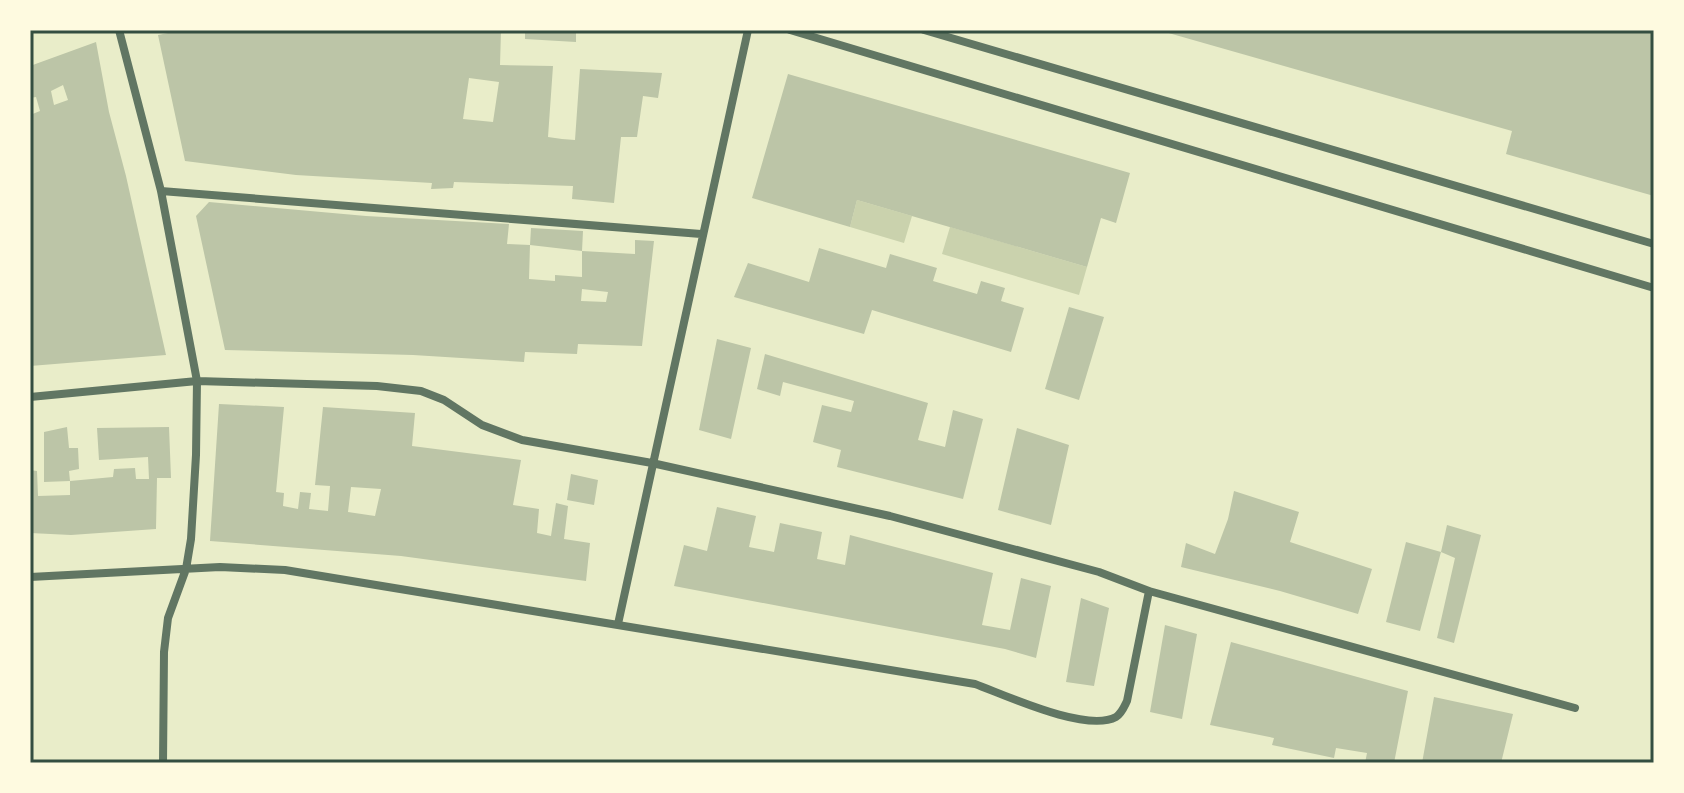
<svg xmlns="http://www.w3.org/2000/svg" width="1684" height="793" font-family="'Space Grotesk',sans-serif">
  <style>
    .green { fill: #cad2ad }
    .building { fill: #bcc5a7; fill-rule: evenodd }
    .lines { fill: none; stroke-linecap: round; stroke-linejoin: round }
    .minor { stroke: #617663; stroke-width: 8 }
    .neatline { fill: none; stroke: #344e41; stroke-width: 3 }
  </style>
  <rect width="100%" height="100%" fill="#e9edc9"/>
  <path class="green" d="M857,200L912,216L904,243L850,227Z
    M950,227L1087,267L1079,295L942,254Z"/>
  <path class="building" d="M183,30H501L500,65L553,66L548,137L562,139L575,140L580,69L662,73L658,98L643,96L637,137H621L614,203L572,199L573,186L454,182L453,188L431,189L432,183L296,175L185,161L158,35ZM469,78L499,82L493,122L463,119Z
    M525,30H576V42L525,39Z
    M1158,30H1654V196L1506,154L1512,131Z
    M96,42L109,112L126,176L166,355L30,366V115L40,111L36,97L30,98V66ZM63,85L68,100L54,105L51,91Z
    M788,74L1130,173L1116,223L1101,218L1087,267L857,200L850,227L752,198Z
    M209,202L366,216L509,224L507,244L530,245L529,279L555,281V275L582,277V251L530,245L531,228L583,231L582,251L635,254V240L654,241L642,346L578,344L577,354L525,352L524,362L413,355L225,350L196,216ZM582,289L608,292L606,302L581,301Z
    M819,248L886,268L890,254L937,268L933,281L977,294L981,281L1005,288L1001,301L1024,308L1011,352L872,310L864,334L734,297L748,263L809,282Z
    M1069,307L1104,317L1079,400L1045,389Z
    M717,339L751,348L731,439L699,430Z
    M765,354L928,403L918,440L945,447L953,410L983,419L963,499L837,467L841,450L813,442L822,405L851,412L854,401L783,382L780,396L757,389Z
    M219,404L284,407L276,492L284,493L283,506L298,509L300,492L311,493L309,509L328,511L330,486L315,485L323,407L415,413L412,446L521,460L513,505L539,509L537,533L551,536L556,503L568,506L564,539L590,543L586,581L401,556L210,541ZM351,487L381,489L375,516L348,512Z
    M67,427L69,448H78L79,469L69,471L70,481L44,482V432Z
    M169,427L171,478H157L156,529L71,535L30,533V470L37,471L38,496L70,495V481L113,477L114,469L135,468L136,479H149L148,457L99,460L97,428Z
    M1017,428L1069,445L1051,525L998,510Z
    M571,474L598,480L594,505L567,500Z
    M1234,491L1299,512L1290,542L1372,569L1358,614L1280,591L1181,567L1186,543L1215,554L1228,519Z
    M717,507L756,516L749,547L774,552L780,523L822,532L817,559L845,565L850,535L993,573L982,625L1010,630L1021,578L1051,586L1036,658L1005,649L674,586L684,545L707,551Z
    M1447,525L1481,535L1454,643L1437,638L1455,558L1441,552Z
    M1406,542L1441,552L1420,631L1386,622Z
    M1081,598L1109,608L1094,686L1066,682Z
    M1165,625L1197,634L1182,719L1150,712Z
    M1231,642L1408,691L1394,763H1365L1367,753L1336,748L1334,758L1272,745L1274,738L1210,725Z
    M1434,697L1513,714L1501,763H1422Z"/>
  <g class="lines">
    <path class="minor" d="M119,30L161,191L197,381L196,455L191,539L186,569L168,618L164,652L163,763
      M790,30L1654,288
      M924,30L1654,244
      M161,191L701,234
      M30,397L197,381L377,386L421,391L444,400L482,425L522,440L652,463L890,516L1099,572L1149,591L1575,708
      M30,577L220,567L285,570L975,684C1005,695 1086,733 1116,717C1122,713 1124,707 1127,701L1149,591
      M618,624L748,30"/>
  </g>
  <rect width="1684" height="793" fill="none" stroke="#fefae0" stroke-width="64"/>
  <rect x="32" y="32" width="1620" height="729" class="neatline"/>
</svg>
